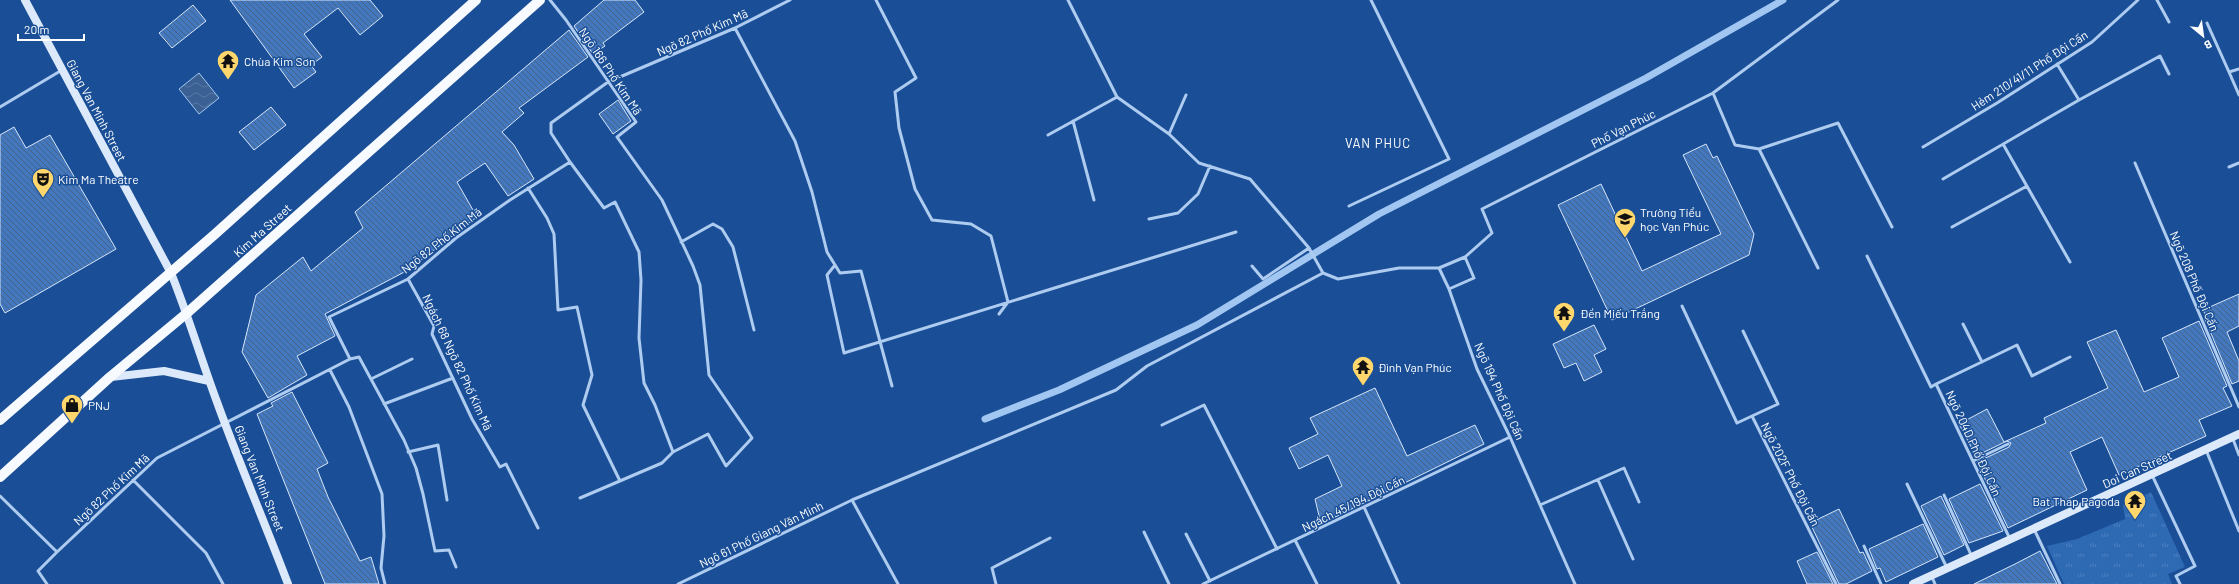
<svg xmlns="http://www.w3.org/2000/svg" width="2239" height="584" font-family="Barlow,sans-serif">
  <style>
    .park { fill: url(#park-tufts) }
    .water { fill: url(#water-waves); stroke: #a1c6f2 }
    .lines { fill: none; stroke-linecap: round; stroke-linejoin: round }
    .stream { stroke: #a1c6f2; stroke-width: 7 }
    .building { fill: url(#building-back-hatch); stroke: #d5e6fb }
    .lane { stroke: #aecbf0; stroke-width: 3 }
    .secondary { stroke: #dce9fb; stroke-width: 8 }
    .primary { stroke: #f7faff; stroke-width: 10 }
    .labels { text-anchor: middle; dominant-baseline: central; stroke-width: 3; stroke-linejoin: round; paint-order: stroke }
    .street-label { font-size: 12px; fill: #fff; stroke: #1a4f97 }
    .poi-label { font-size: 12px; fill: #fff; stroke: #1a4f97; text-anchor: start }
    .neighbourhood-label { font-size: 13px; letter-spacing: 1px; fill: #fff; stroke: #1a4f97 }
  </style>
  <defs>
    <pattern id="park-tufts" width="24" height="20" patternUnits="userSpaceOnUse"><rect width="24" height="20" fill="#2e69b4"/><path d="M3 7l-1-3M5 7V3M7 7l1-3M15 17l-1-3M17 17v-4M19 17l1-3" fill="none" stroke="#4d80bf"/></pattern>
    <pattern id="water-waves" width="16" height="10" patternUnits="userSpaceOnUse"><rect width="16" height="10" fill="#3a6094"/><path d="M0 5q4-4 8 0t8 0" fill="none" stroke="#5878a4"/></pattern>
    <pattern id="building-back-hatch" width="6" height="6" patternUnits="userSpaceOnUse"><rect width="6" height="6" fill="#4378be"/><path d="M-1 5l2 2M0 0l6 6M5-1l2 2" fill="none" stroke="#486285"/></pattern>
  </defs>
  <rect width="100%" height="100%" fill="#1a4f97"/>
  <path class="park" d="M2151,492L2185,567L2168,574L2172,584H2064L2047,546L2077,539L2125,519L2123,505Z"/>
  <path class="water" d="M199,73L219,98L199,114L179,89Z"/>
  <g class="lines">
    <path class="stream" d="M985,419L1059,390L1197,325L1379,214L1646,78L1783,0"/>
  </g>
  <path class="building" d="M230,0H370L383,16L360,35L338,8L304,34L322,57L311,65L316,72L294,88Z
    M604,0H635L644,12L603,43L605,46L593,54L574,26Z
    M193,5L206,21L172,48L159,33Z
    M569,30L588,57L519,108L524,113L502,132L514,145L534,179L508,196L485,163L457,182L477,217L408,270L325,314L335,336L297,356L307,375L268,398L242,352L256,295L303,257L311,271L363,228L355,212Z
    M618,100L631,121L613,134L599,114Z
    M271,107L286,125L254,150L239,132Z
    M14,127L26,148L50,135L116,249L5,313L0,304V135Z
    M1706,144L1713,158L1717,156L1754,234L1749,255L1612,320L1558,205L1601,184L1642,271L1721,234L1683,155Z
    M2239,294V326L2227,332L2239,361V381L2232,384L2205,319L2207,318L2203,310Z
    M2199,321L2227,386L2223,388L2232,406L2199,420L2206,436L2119,475L2102,437L2070,452L2087,490L2008,528L1977,462L2009,447L2011,443L2007,441L1976,456L1959,424L1987,409L2004,442L2046,423L2044,418L2108,388L2087,342L2116,330L2144,392L2179,377L2162,338Z
    M1594,325L1606,349L1594,355L1602,372L1584,381L1576,363L1564,368L1553,344Z
    M1375,388L1407,456L1475,425L1484,444L1321,524L1315,499L1342,486L1328,455L1299,469L1289,448L1318,434L1310,418Z
    M292,392L328,463L317,469L328,497L360,561L371,557L379,584H325L257,414L273,406L271,403Z
    M1980,484L2003,531L1969,543L1949,499Z
    M1941,496L1964,545L1944,555L1921,506Z
    M1839,509L1860,553L1863,552L1872,571L1846,584H1839L1810,523Z
    M1923,524L1938,557L1886,582L1880,568L1877,569L1869,549Z
    M2040,551L2057,584H1974L2015,564Z
    M1817,552L1833,584H1807L1797,561Z"/>
  <g class="lines">
    <path class="lane" d="M550,0L566,20L636,122L617,137L662,200L693,266L700,285L709,375L752,438L726,466L708,434L673,452L662,463L580,498
      M876,0L916,78L895,92L899,128L915,189L932,220L971,224L991,236L1008,302L999,314
      M1068,0L1117,97L1169,134L1199,163L1250,179L1309,248L1323,273
      M2157,0L2169,22
      M2207,23L2229,72L2239,69
      M735,28L795,141L812,192L827,252L840,273L861,271L892,386
      M2229,72L2239,95
      M1713,93L1735,145L1759,149L1838,123L1892,227
      M2079,100L2160,56L2169,74
      M0,107L62,70
      M1073,121L1094,200
      M1169,134L1186,95
      M1048,135L1117,97
      M2003,144L2070,262
      M1923,147L1997,103L2092,42L2138,0
      M1759,149L1818,268
      M570,162L604,208L615,202L639,252L641,280L639,338L644,383L655,405L673,452
      M2135,163L2239,407
      M2229,167L2239,163
      M1943,179L2079,100L2057,64
      M528,188L547,218L554,234L558,310L577,307L592,375L583,405L620,481
      M1349,206L1449,159L1371,0
      M1149,219L1178,213L1198,194L1210,166
      M1952,227L2027,186
      M681,242L713,224L722,229L733,247L754,330
      M1867,256L1931,387L1936,384L2010,539
      M835,265L827,275L844,353L1236,232
      M1252,266L1263,279L1309,248
      M1439,268L1465,257L1492,233L1482,209L1713,93L1838,0
      M1323,273L1338,279L1399,268H1439L1449,289L1477,369L1510,437L1575,584
      M408,279L434,326L432,334L472,419L500,467L506,464L538,528
      M1449,289L1474,278L1465,257
      M1682,306L1737,423L1752,416L1836,584
      M1963,324L1982,362
      M1743,331L1778,404L1752,416
      M350,359L359,357L404,440L416,468L423,494L435,551L449,550L456,567
      M330,370L349,407L382,494L384,536L381,568L385,584
      M371,379L412,359
      M1936,384L2017,345L2032,376L2070,357
      M384,404L453,378
      M1162,425L1204,405L1277,549
      M2233,439L2239,455
      M2206,450L2239,531
      M408,452L438,445L447,500
      M1973,461L2008,444
      M2152,475L2195,566L2176,576L2180,584
      M133,480L206,553L223,584
      M1598,480L1633,559
      M1907,484L1947,568
      M1944,495L1972,557
      M0,496L57,552L38,571L47,584
      M852,500L898,584
      M1540,505L1624,468L1639,502
      M1364,507L1399,584
      M2034,529L2060,584
      M1144,532L1169,584
      M1186,534L1210,581
      M1295,540L1317,584
      M1864,546L1881,584
      M57,552L157,458L350,359L329,317L408,279L456,238L510,200L570,162L551,133V123L608,82L735,28L790,0
      M1932,577L1935,584
      M678,584L852,500L1116,390L1147,366L1323,273
      M996,584L992,568L1050,538
      M1203,584L1510,437"/>
    <path class="secondary" d="M25,0L171,273C188,315 201,359 217,402C239,463 265,523 288,584
      M111,377L164,371L209,381
      M1913,584L2239,434"/>
    <path class="primary" d="M0,420L214,235L476,0
      M0,477L110,377L187,313L540,0"/>
  </g>
  <defs>
    <g id="temple-pin" transform="scale(1.15)"><path d="M0 17L-7.5 6A9.5 9.5 0 1 1 7.5 6Z" fill="#ffd76d" stroke="#1a4f97"/><path d="M0-6L5-2H3V0L6.5 2.5H4V6H1.5V3h-3V6H-4V2.5H-6.5L-3 0V-2H-5Z" fill="#111"/></g>
    <g id="theatre-pin" transform="scale(1.15)"><path d="M0 17L-7.5 6A9.5 9.5 0 1 1 7.5 6Z" fill="#ffd76d" stroke="#1a4f97"/><path d="M-5-5.5Q0-4 5-5.5V0Q5 5 0 6Q-5 5-5 0ZM-3.3-2.5H-1v1.5H-3.3ZM1-2.5H3.3v1.5H1ZM-2.8 1Q0 5.5 2.8 1Z" fill="#111"/></g>
    <g id="school-pin" transform="scale(1.15)"><path d="M0 17L-7.5 6A9.5 9.5 0 1 1 7.5 6Z" fill="#ffd76d" stroke="#1a4f97"/><path d="M0-5L7-2L0 1L-7-2ZM-4 1L0 2.5L4 1V4Q0 6-4 4Z" fill="#111"/></g>
    <g id="shop-pin" transform="scale(1.15)"><path d="M0 17L-7.5 6A9.5 9.5 0 1 1 7.5 6Z" fill="#ffd76d" stroke="#1a4f97"/><path d="M-5-2.5h2.3a2.7 3.5 0 0 1 5.4 0H5L5.5 6h-11ZM-1.5-2.5h3a1.5 2.3 0 0 0-3 0Z" fill="#111"/></g>
  </defs>
  <g fill-rule="evenodd">
    <use href="#temple-pin" x="228" y="61"/>
    <use href="#theatre-pin" x="43" y="179"/>
    <use href="#school-pin" x="1625" y="219"/>
    <use href="#temple-pin" x="1564" y="313"/>
    <use href="#temple-pin" x="1363" y="367"/>
    <use href="#shop-pin" x="72" y="405"/>
    <use href="#temple-pin" x="2135" y="501"/>
  </g>
  <g class="labels">
    <g class="street-label">
      <text transform="translate(702 32) rotate(-24)">Ngõ 82 Phố Kim Mã</text>
      <text transform="translate(2029 70) rotate(-33)">Hẻm 210/41/11 Phố Đội Cấn</text>
      <text transform="translate(611 71) rotate(56)">Ngõ 166 Phố Kim Mã</text>
      <text transform="translate(97 110) rotate(62)">Giang Van Minh Street</text>
      <text transform="translate(1623 128) rotate(-27)">Phố Vạn Phúc</text>
      <text transform="translate(262 230) rotate(-42)">Kim Ma Street</text>
      <text transform="translate(441 240) rotate(-38)">Ngõ 82 Phố Kim Mã</text>
      <text transform="translate(2195 281) rotate(67)">Ngõ 208 Phố Đội Cấn</text>
      <text transform="translate(458 362) rotate(65)">Ngách 68 Ngõ 82 Phố Kim Mã</text>
      <text transform="translate(1500 391) rotate(66)">Ngõ 194 Phố Đội Cấn</text>
      <text transform="translate(1974 443) rotate(65)">Ngõ 204D Phố Đội Cấn</text>
      <text transform="translate(2137 469) rotate(-24)">Doi Can Street</text>
      <text transform="translate(1791 474) rotate(63)">Ngõ 202F Phố Đội Cấn</text>
      <text transform="translate(260 478) rotate(68)">Giang Van Minh Street</text>
      <text transform="translate(111 489) rotate(-43)">Ngõ 82 Phố Kim Mã</text>
      <text transform="translate(1353 503) rotate(-26)">Ngách 45/194 Đội Cấn</text>
      <text transform="translate(761 534) rotate(-26)">Ngõ 61 Phố Giang Văn Minh</text>
    </g>
    <g class="poi-label">
      <text x="244" y="61">Chùa Kim Sơn</text>
      <text x="58" y="179">Kim Ma Theatre</text>
      <text x="1640" y="212">Trường Tiểu<tspan x="1640" dy="14">học Vạn Phúc</tspan></text>
      <text x="1580" y="313">Đền Miếu Trắng</text>
      <text x="1378" y="367">Đình Vạn Phúc</text>
      <text x="88" y="405">PNJ</text>
      <text x="2120" y="501" text-anchor="end">Bat Thap Pagoda</text>
    </g>
    <g class="neighbourhood-label">
      <text x="1378" y="143">VAN PHUC</text>
    </g>
  </g>
  <g transform="translate(2203 36) rotate(151)" stroke="#1a4f97" stroke-width="3" paint-order="stroke">
  <path d="M0-3L7 15L0 10L-7 15Z" fill="#ffffff"/>
  <text y="-6" font-size="11" font-weight="bold" text-anchor="middle" fill="#ffffff">B</text>
  </g>
  <path d="M18 34v6h66v-6" fill="none" stroke="#ffffff" stroke-width="2"/>
  <text x="24" y="34" font-size="12" fill="#ffffff" stroke="#1a4f97" stroke-width="3" paint-order="stroke">20 m</text>
</svg>
